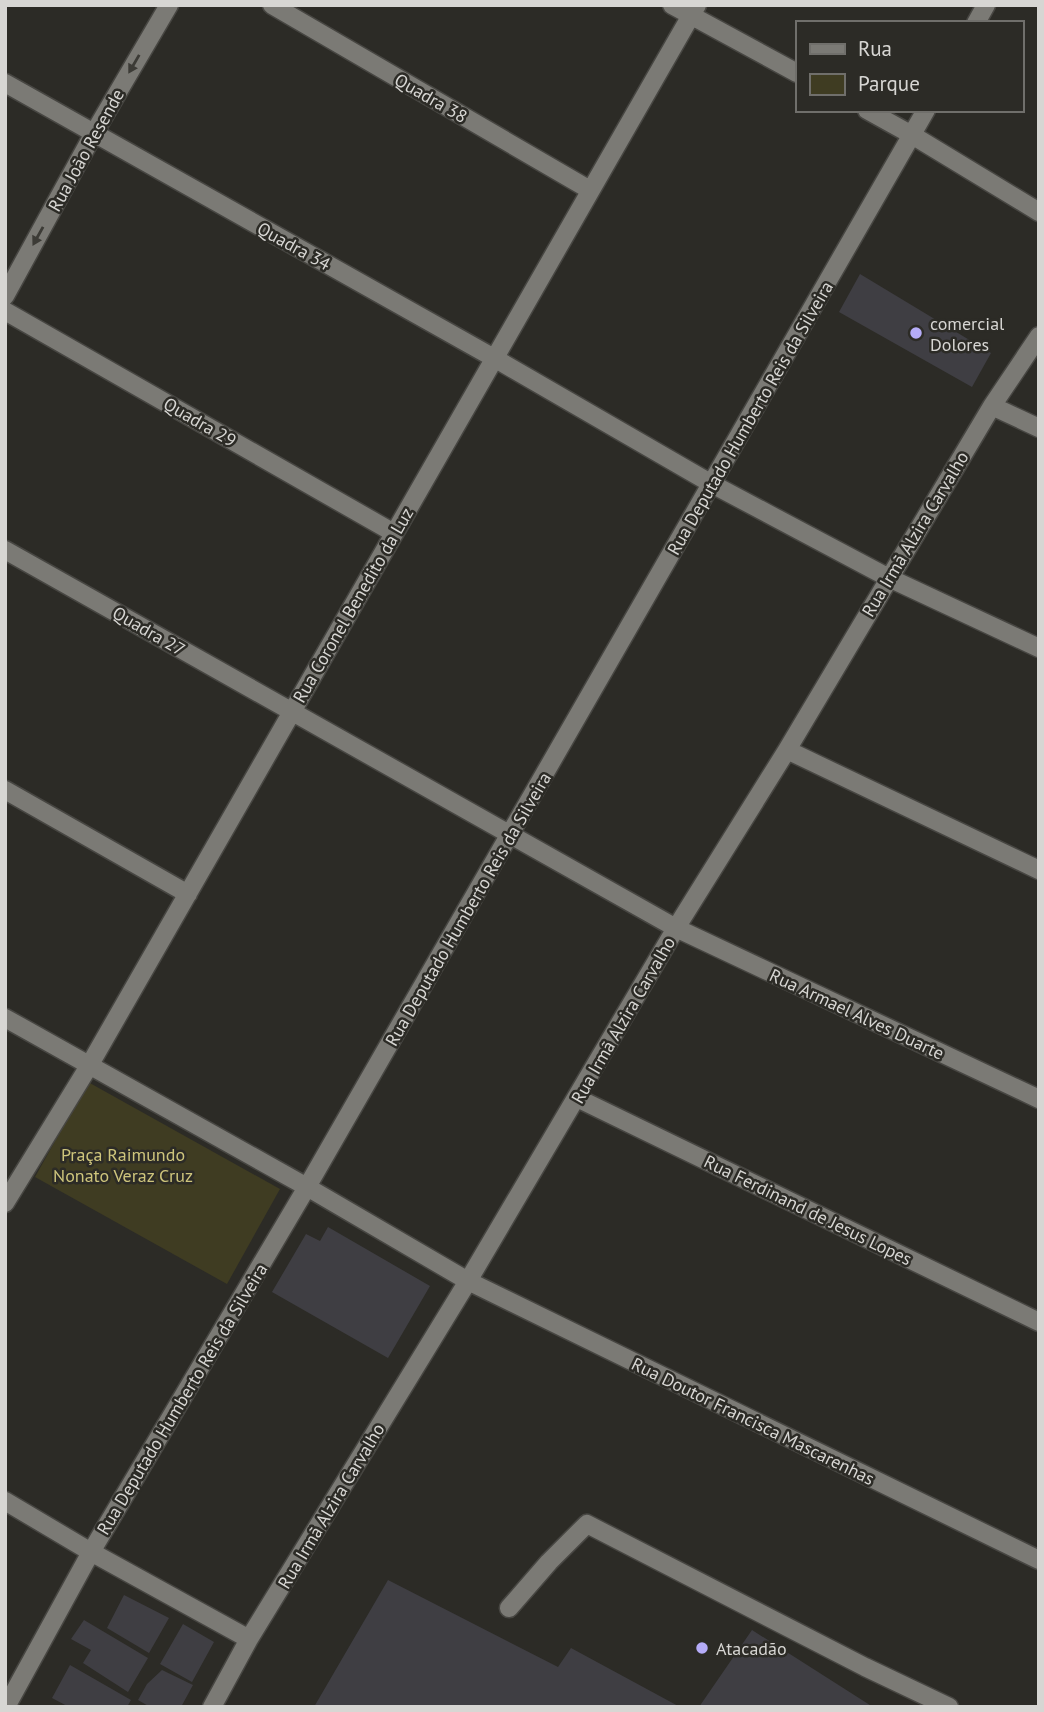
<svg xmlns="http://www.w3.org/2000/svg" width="1044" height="1712" font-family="'PT Sans',sans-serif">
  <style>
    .green { fill: #3f3c22 }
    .building { fill: #3f3e43 }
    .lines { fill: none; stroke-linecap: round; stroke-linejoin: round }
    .minor-casing { stroke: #474642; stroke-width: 21 }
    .minor { stroke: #7b7a75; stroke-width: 18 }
    .oneway { fill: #3c3b36 }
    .poi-dot { fill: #b5acf8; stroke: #2c2b26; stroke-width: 2.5 }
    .labels { text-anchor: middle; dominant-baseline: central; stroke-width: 5; stroke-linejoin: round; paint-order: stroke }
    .street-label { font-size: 18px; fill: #d7d6d3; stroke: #2c2b26 }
    .poi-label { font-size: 18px; fill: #d7d6d3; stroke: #2c2b26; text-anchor: start }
    .park-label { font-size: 18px; fill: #cec57c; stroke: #2c2b26 }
  </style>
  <rect width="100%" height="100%" fill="#2c2b26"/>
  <path class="green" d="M88,1082L280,1189L227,1284L35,1177Z"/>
  <path class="building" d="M860,274L991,353L972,387L839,312Z
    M328,1227L430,1286L388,1358L272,1292L306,1234L320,1241Z
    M388,1580L558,1667L571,1648L680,1707H314Z
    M124,1595L169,1618L149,1653L107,1628Z
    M84,1620L148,1658L128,1692L83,1663L91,1650L71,1639Z
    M183,1624L214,1642L192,1682L160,1664Z
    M752,1630L873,1707H699Z
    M70,1665L131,1700L127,1707H69L52,1698Z
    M162,1670L193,1685L181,1707H150L138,1700L147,1684Z"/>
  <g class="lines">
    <g class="minor-casing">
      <path id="minor" d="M272,5L590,190
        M672,5L797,73
        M976,23L986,5
        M5,83L494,358L712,484L889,578L1039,648
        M867,110L912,135L1039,212
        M5,296L94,133L169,5
        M5,311L394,533
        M992,406L1039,428
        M5,550L676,928L1039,1099
        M787,750L1039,870
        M5,790L188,894
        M5,1018L307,1187L468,1281L1039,1560
        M577,1098L1039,1322
        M5,1203L89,1066L697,5
        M5,1501L91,1552L249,1639
        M509,1608L549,1562L587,1524L865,1667L949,1707
        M6,1707L91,1552L307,1187L926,110
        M212,1707L249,1639L468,1281L676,928L787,750L992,406L1039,336"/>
    </g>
    <use href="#minor" class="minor"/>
  </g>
  <defs><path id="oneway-solid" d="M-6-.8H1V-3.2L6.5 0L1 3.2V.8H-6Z" transform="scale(1.75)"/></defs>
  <g class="oneway">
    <use href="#oneway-solid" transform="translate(134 64) rotate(120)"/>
    <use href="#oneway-solid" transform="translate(38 236) rotate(119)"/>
  </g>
  <g class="poi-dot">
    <circle cx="916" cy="333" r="7"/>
    <circle cx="702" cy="1648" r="7"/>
  </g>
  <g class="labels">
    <g class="street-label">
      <text transform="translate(431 98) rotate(30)">Quadra 38</text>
      <text transform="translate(86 150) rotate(-61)">Rua João Resende</text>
      <text transform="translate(294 246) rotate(29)">Quadra 34</text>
      <text transform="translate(750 418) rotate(-60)">Rua Deputado Humberto Reis da Silveira</text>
      <text transform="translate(200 422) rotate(30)">Quadra 29</text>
      <text transform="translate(915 534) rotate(-59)">Rua Irmã Alzira Carvalho</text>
      <text transform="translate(353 605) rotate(-60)">Rua Coronel Benedito da Luz</text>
      <text transform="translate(149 631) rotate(30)">Quadra 27</text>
      <text transform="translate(468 909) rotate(-60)">Rua Deputado Humberto Reis da Silveira</text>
      <text transform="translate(857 1014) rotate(25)">Rua Armael Alves Duarte</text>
      <text transform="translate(623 1020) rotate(-60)">Rua Irmã Alzira Carvalho</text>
      <text transform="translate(808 1210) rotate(26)">Rua Ferdinand de Jesus Lopes</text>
      <text transform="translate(182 1399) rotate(-59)">Rua Deputado Humberto Reis da Silveira</text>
      <text transform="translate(753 1421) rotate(26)">Rua Doutor Francisca Mascarenhas</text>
      <text transform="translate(331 1506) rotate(-59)">Rua Irmã Alzira Carvalho</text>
    </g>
    <g class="poi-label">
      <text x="930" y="323">comercial<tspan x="930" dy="21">Dolores</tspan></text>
      <text x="716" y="1648">Atacadão</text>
    </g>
    <g class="park-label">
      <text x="123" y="1154">Praça Raimundo<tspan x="123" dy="21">Nonato Veraz Cruz</tspan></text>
    </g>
  </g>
  <rect width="1044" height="1712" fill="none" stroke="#d7d6d3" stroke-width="14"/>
  <rect x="796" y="21" width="228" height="91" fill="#2c2b26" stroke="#706f6b" stroke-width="2"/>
  <rect x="810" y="44" width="35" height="10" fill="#7b7a75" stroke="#706f6b" stroke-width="2"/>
  <text x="858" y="56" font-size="21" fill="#d7d6d3">Rua</text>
  <rect x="810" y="74" width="35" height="21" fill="#3f3c22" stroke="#706f6b" stroke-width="2"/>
  <text x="858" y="91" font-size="21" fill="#d7d6d3">Parque</text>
</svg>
